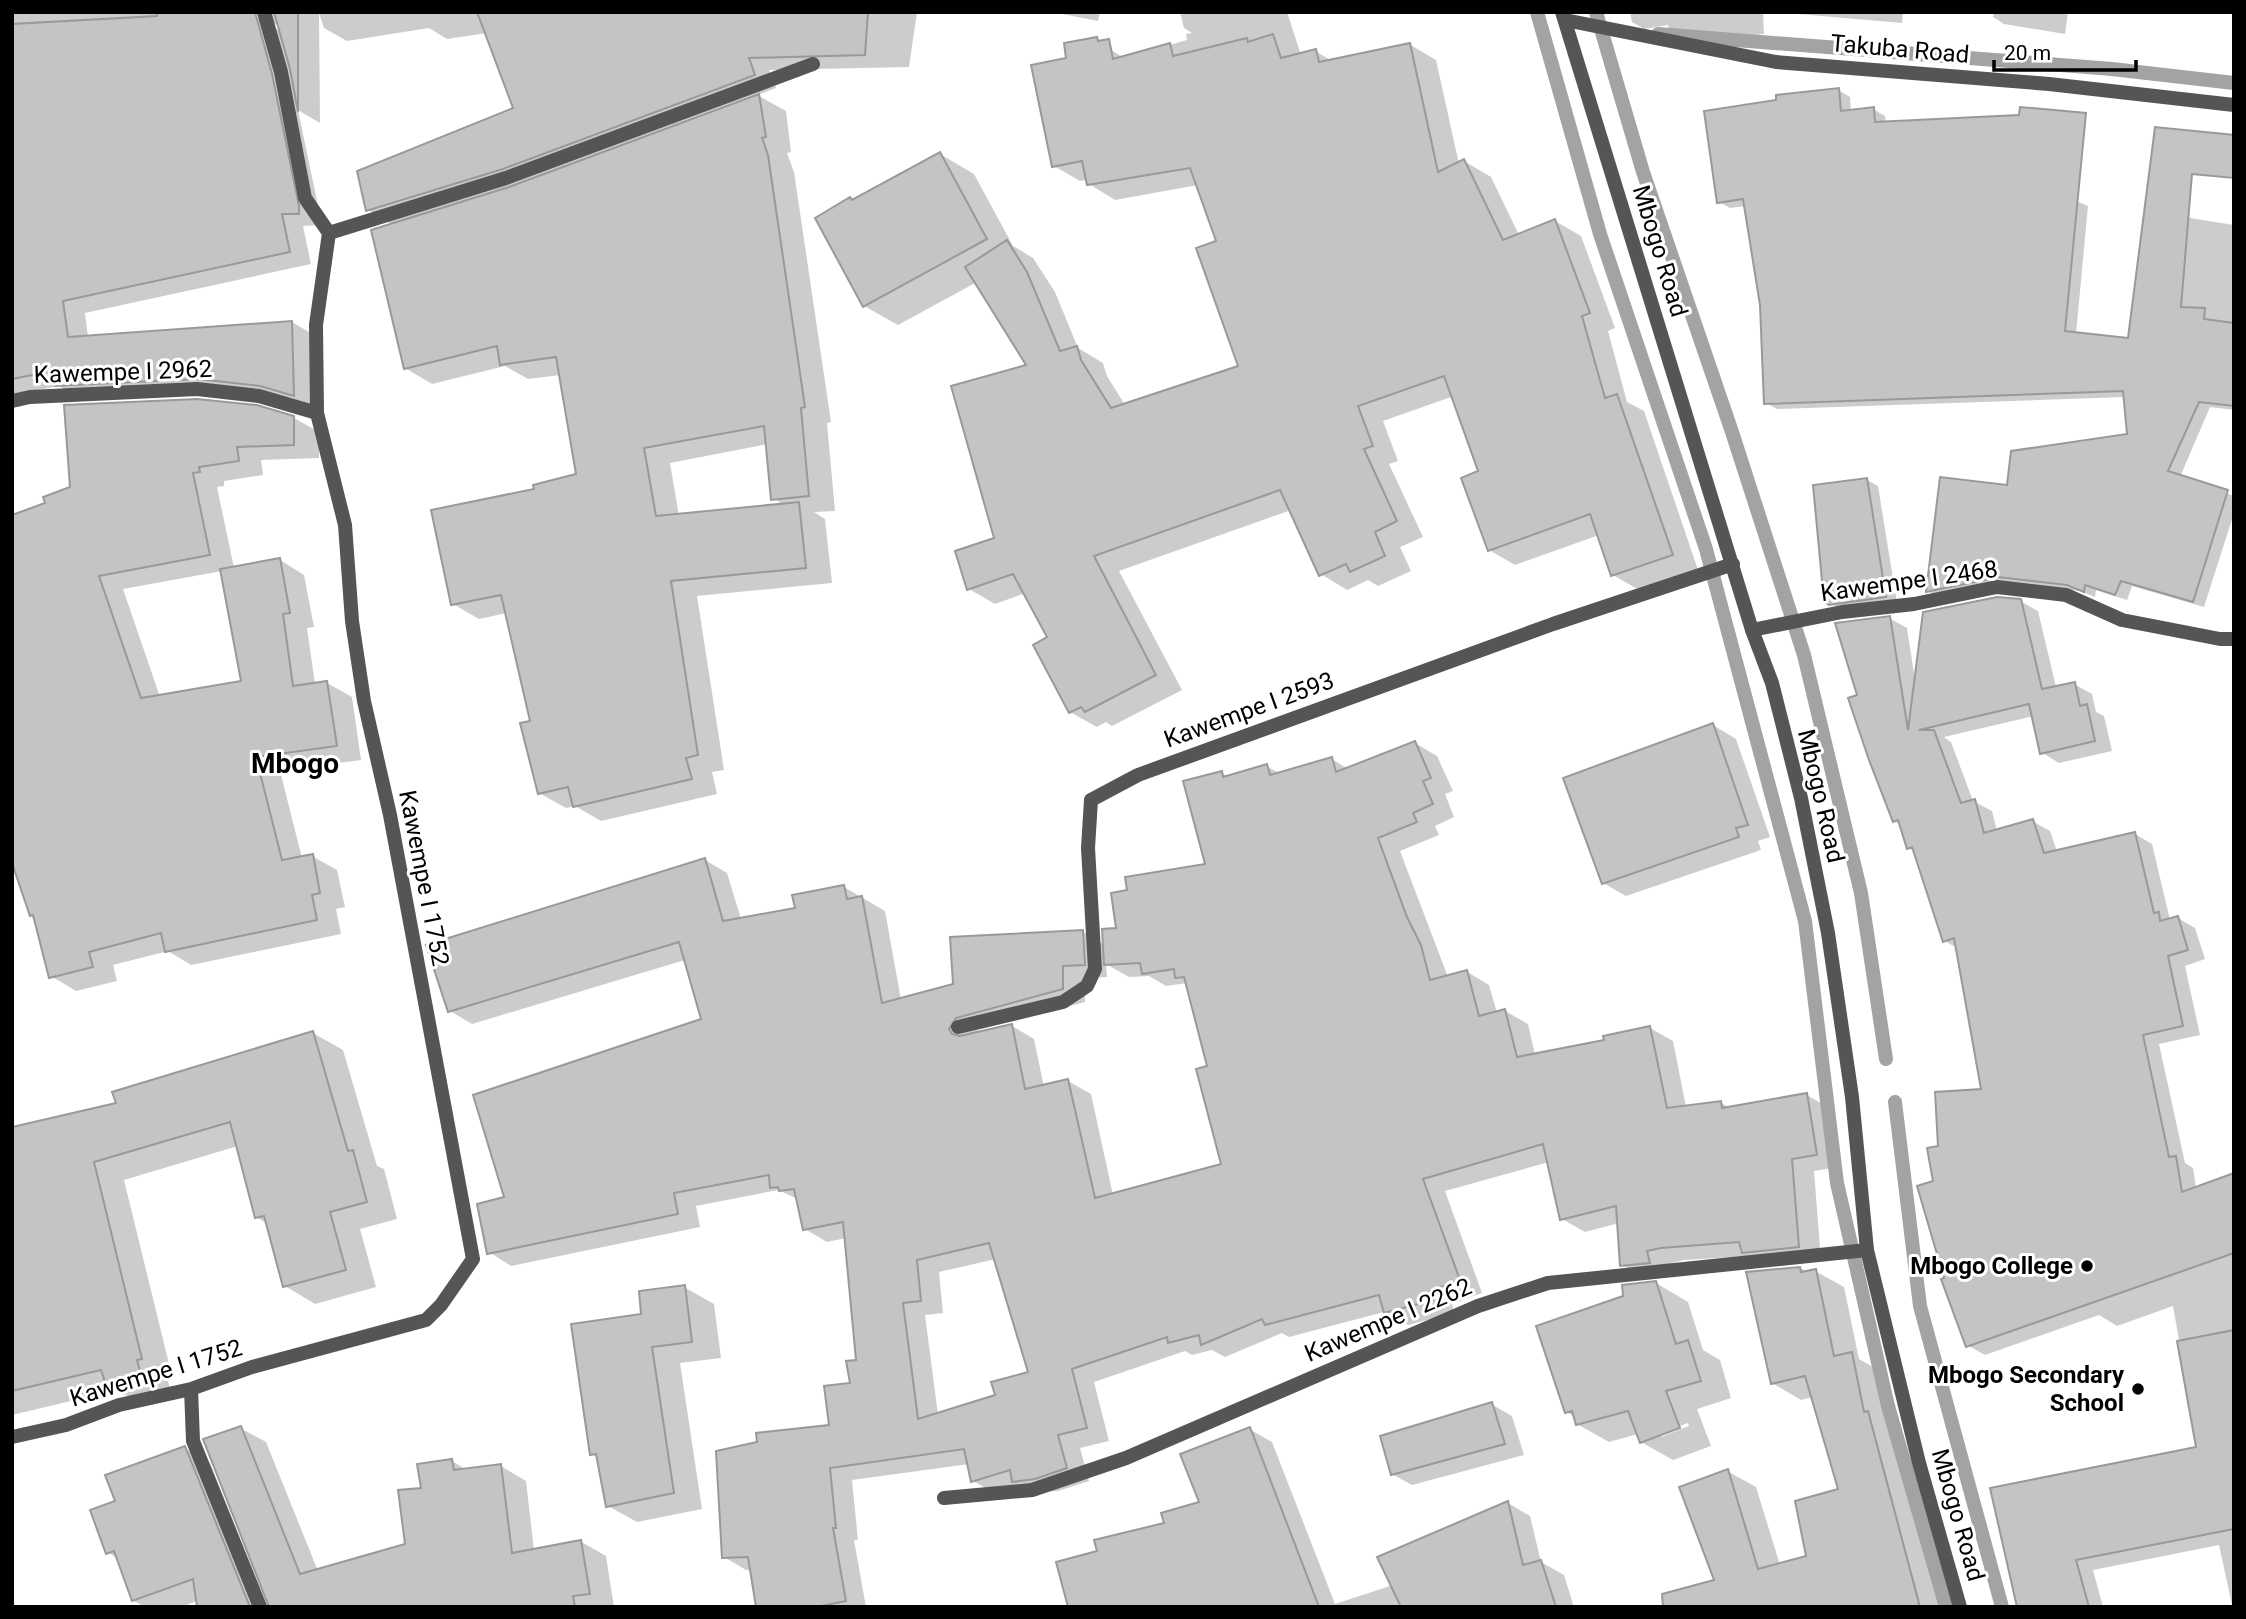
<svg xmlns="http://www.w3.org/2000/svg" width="2246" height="1619" font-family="Roboto,sans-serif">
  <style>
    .shadow { fill: #0003; fill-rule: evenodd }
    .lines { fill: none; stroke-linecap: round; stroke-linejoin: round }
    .stream { stroke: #a3a3a3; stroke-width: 14 }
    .building { fill: #c4c4c4; stroke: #999; stroke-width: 2; fill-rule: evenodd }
    .minor { stroke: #555; stroke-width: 14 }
    .tertiary { stroke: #555; stroke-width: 14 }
    .poi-dot { fill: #000; stroke: #fff; stroke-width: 2.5 }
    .labels { text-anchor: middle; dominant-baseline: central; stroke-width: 6; stroke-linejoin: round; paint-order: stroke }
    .street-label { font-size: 24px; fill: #000; stroke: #fff }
    .poi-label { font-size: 24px; font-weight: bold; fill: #000; stroke: #fff; text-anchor: end }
    .quarter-label { font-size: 28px; font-weight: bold; fill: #000; stroke: #fff }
  </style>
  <rect width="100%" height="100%" fill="#fff"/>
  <path class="shadow" d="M12,12H247L280,31V27L254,12H917L909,67L769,70L776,88L757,95L786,111L791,152L787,153L794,172L831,422L827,423L835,511L814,512L825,519L832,583L697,596L724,770L712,772L717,794L601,821L575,806L566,808L539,793L532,722L507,613L479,619L453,604L536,490L578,475L561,375L528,379L505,366L432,384L405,368L393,225L368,210L515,109L487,33L447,39L429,28L347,41L324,28L319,13L320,123L298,110L321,220V225L303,226L311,264L85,313L88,337L292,322L314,335L316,407L221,391L79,398L59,386L12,395ZM768,444L773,498L784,505L679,516L670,463Z
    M1052,12H1100L1098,21Z
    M1180,12H1287L1301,55L1315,51L1332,61L1409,44L1436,60L1459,164L1464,161L1491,177L1519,235L1555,221L1581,236L1615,328L1608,331L1627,402L1644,411L1698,570L1639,590L1613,575L1599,535L1515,565L1489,550L1481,472L1454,396L1383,421L1398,461L1389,464L1423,537L1400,547L1411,571L1378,586L1368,580L1347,590L1321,574L1291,510L1119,571L1182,690L1112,726L1106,722L1097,727L1070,712L1049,638L1026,593L995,604L969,589L996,539L1029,366L977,282L898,325L864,306L850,199L853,201L940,154L974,174L1013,246L1033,258L1055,292L1078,348L1103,363L1107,376L1125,405L1240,367L1218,243L1198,185L1115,200L1089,184L1088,180L1080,181L1054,166L1111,50L1124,58L1187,40L1186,34L1192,33L1184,28Z
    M1630,12H1763L1764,34L1694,39L1680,36L1669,29L1668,25L1644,29L1632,22Z
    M1775,12H1903L1902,23Z
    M1994,12H2068L2065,34L2004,24L1993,17Z
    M1838,90L1850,97L1851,112L1873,109L1885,116L1886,123L2088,206L2076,334L2129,340L2146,211L2234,225V410L2210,407L2180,477L2234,496V513L2204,607L2132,586L2127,600L2096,590L2095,597L2080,591L2010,583L1939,597L1927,591L2009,487L2129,435L2125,397L1777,409L1766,403L1762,305L1746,206L1730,208L1719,202Z
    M294,418L319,432V458L261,460L263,475L224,481V486L217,487L234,568L280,560L304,575L314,627L307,628L315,684L327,683L352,697L361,760L280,771L302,858L312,856L337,870L345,907L336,909L341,934L191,965L168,951L113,965L117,981L76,991L51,976L12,851V517ZM222,571L243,682L160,697L123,589Z
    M1867,480L1878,486L1897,603L1842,610L1826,601Z
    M2020,601L2038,611L2056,687L2074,684L2092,694L2096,712L2104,716L2112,751L2059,763L2041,752L2034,716L1944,737L1951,742L1973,801L1992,811L1997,831L2032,821L2050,831L2057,851L2135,834L2152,844L2170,920L2178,918L2195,928L2205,959L2185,966L2200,1035L2159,1044L2185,1163L2193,1168L2196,1188L2234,1175V1607H2224L2232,1605L2219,1545L2093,1570L2103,1607H2019L1992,1489L2198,1448L2173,1306L2117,1326L2099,1315L1985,1355L1967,1345L1946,1279L1935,1182L1940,1147L1983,1091L1958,948L1944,941L1916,852L1908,848L1902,825L1895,821L1859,696L1889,618L1907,628L1915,680Z
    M1713,725L1736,739L1770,837L1758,841L1761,850L1626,896L1603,883Z
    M1415,743L1437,756L1453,791L1445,794L1454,817L1435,826L1439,835L1400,851L1448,977L1466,971L1489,985L1497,1013L1505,1011L1528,1024L1535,1055L1606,1042L1650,1028L1673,1041L1686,1107L1721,1103L1731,1108L1807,1095L1829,1108L1839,1167L1814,1171L1821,1260L1749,1256L1684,1260L1668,1264L1645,1278L1622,1265L1619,1223L1585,1232L1562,1219L1549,1162L1445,1191L1482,1293L1452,1304L1454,1313L1408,1325L1384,1312L1289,1337L1282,1333L1225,1357L1212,1350L1192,1355L1185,1351L1094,1382L1109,1441L1080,1448L1089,1481L1058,1491L996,1494L973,1481L969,1464L852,1480L858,1540H854L866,1607H758L752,1570H746L724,1557L831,1426L852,1384L858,1361L846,1238L827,1242L805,1229L798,1199L778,1190L696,1206L700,1227L511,1266L489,1252L506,1199L703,1021L685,960L472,1024L450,1011L705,860L727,873L741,919L797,910L844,887L885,911L901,1000L955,986L1083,932L1105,945L1118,930L1129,892L1207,866L1221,773L1229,777L1266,766L1281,774L1332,759L1348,769ZM1106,964L1129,977L1149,976L1166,986L1187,983L1209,1068L1223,1165L1113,1195L1091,1094L1068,1081L1044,1087L1034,1039L1012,1026L973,1035L978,1030L1085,1002V978L1107,977ZM996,1259L1030,1373L997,1396L938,1415L925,1315L943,1313L939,1272Z
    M313,1033L343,1050L377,1166L384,1169L397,1219L360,1229L376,1287L315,1304L285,1286L268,1224L256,1217L238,1146L124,1180L172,1376L167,1377L171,1393L138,1402L117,1390L12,1415V1128L118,1104Z
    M1800,1268L1807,1272L1815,1271L1844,1287L1859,1359L1880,1371L1892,1427L1896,1429L1943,1607H1725L1727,1471L1756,1487L1780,1565L1809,1557L1840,1491L1813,1397L1801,1400L1772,1383Z
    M1656,1283L1688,1302L1703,1350L1720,1360L1731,1398L1697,1409L1711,1446L1673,1460L1641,1442L1638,1434L1609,1442L1577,1424L1576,1417L1566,1412L1625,1298ZM1688,1423L1689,1426L1661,1437V1433Z
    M684,1287L714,1304L721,1358L680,1363L702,1509L637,1522L608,1506L598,1458L592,1454L643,1315Z
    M1491,1404L1512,1416L1524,1455L1412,1485L1392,1474Z
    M240,1428L266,1442L318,1571L407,1546L423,1489L452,1461L467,1470L501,1466L526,1481L534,1550L580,1541L606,1556L614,1607H270Z
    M1249,1429L1272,1442L1335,1604L1393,1585L1508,1503L1530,1516L1541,1562L1564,1575L1574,1607H1067L1058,1563L1099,1552L1166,1524L1201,1503Z
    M184,1448L210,1463L268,1607H217L213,1595L181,1607H144L133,1600L118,1559L108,1552L117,1502Z"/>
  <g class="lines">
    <path class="stream" d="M1537,12L1600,234L1706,549L1805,921L1837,1183L1888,1406L1946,1607
      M1596,12L1643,172L1732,432L1804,655L1861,893L1886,1059
      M1658,34L2112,69L2234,83
      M1895,1102L1920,1306L2002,1607"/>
  </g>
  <path class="building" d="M156,12H255L272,74L299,206V214H282L290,252L63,301L68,337L292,321L294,396L260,386L198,379L55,386L53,371L12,379V24L157,16Z
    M274,12H298V112L290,69Z
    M477,12H868L865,55L749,58L755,75L503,169L366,211L357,171L513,108Z
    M1273,34L1281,58L1316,49L1319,62L1410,43L1438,172L1464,159L1503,240L1555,219L1590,313L1582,316L1605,398L1617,394L1673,555L1611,576L1590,514L1488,551L1461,478L1478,471L1444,376L1358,406L1373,446L1364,449L1397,521L1375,532L1385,556L1350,572L1346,564L1319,576L1280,490L1094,556L1156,675L1085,712L1081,707L1069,713L1033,645L1047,637L1013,574L967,590L955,551L994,538L951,386L1026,365L965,267L1007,240L1027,272L1060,351L1077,346L1081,360L1111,408L1238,366L1196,248L1216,241L1190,168L1087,185L1082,161L1052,167L1031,65L1066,58L1064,43L1097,37L1098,41L1109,39L1113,59L1170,43L1173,56L1247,38L1248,42Z
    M1839,88L1841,111L1874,107L1875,122L2019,115L2020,107L2086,113L2065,331L2128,338L2155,127L2234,135V178L2192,174L2181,307L2205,308L2204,319L2234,323V406L2199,402L2168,471L2228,490L2193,602L2121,581L2115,595L2085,585L2084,592L2067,585L1998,577L1926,592L1940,477L2007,485L2011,451L2127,434L2123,391L1764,404L1760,305L1743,199L1717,203L1704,111L1776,100V95Z
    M759,94L766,137L762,138L768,155L805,407L801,408L809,496L771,500L764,426L644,448L656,516L799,502L806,568L671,581L698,755L686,758L692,779L573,807L568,787L538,794L520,723L530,721L501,595L451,605L431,510L534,489L533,485L576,474L556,357L500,365L497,346L404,369L371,230L509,187Z
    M940,152L987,239L863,307L815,218L850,197L852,200Z
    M197,399L257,405L294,416V445L237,447L239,461L199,467L200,472L193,473L210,555L99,576L141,698L241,681L220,569L280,558L290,613L283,614L293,686L327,681L337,746L256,757L282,860L313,854L320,893L312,895L317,920L165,952L161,933L89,952L93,967L49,978L33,915L30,916L12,863V515L45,503L43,497L70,487L64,405Z
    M1867,478L1886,597L1829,605L1824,602L1813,485Z
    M1997,597L2021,599L2042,689L2075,682L2080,706L2087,704L2095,741L2040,754L2029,704L1919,730H1934L1961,803L1975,799L1984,833L2033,819L2044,853L2135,832L2154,913L2159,912L2160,921L2178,916L2188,950L2168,956L2183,1026L2143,1035L2169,1157L2176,1156L2182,1192L2234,1173V1253L1966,1347L1941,1279L1944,1278L1917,1186L1933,1181L1927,1148L1938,1146L1935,1092L1981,1089L1954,938L1943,942L1912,847L1907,849L1898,820L1893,822L1869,760L1848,698L1857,695L1835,623L1890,616L1908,730L1923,612Z
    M1713,723L1748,825L1736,828L1739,837L1602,884L1563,778Z
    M1415,741L1431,778L1423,781L1433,804L1413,813L1417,822L1378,838L1407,917L1421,945L1430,980L1467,970L1479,1016L1505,1009L1517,1057L1604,1040L1603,1036L1650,1026L1667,1108L1721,1101L1722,1108L1807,1093L1817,1155L1792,1159L1799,1247L1742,1253L1739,1242L1661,1248L1647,1251L1650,1263L1620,1266L1616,1206L1560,1220L1543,1144L1423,1179L1460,1280L1430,1291L1433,1300L1384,1313L1379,1295L1265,1325L1262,1319L1201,1345L1199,1335L1168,1343L1167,1337L1072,1369L1087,1428L1058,1435L1067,1468L1035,1479L1012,1482L1010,1470L971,1482L964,1449L830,1468L836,1528H833L846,1601L816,1607H756L748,1557L722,1558L716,1451L757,1442L756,1433L829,1425L824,1386L850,1383L846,1361L856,1360L843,1222L803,1230L794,1189L779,1191L778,1187L770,1188L769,1175L674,1193L678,1214L487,1254L477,1204L504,1197L473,1095L701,1019L679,942L448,1012L426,945L705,858L723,921L795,908L792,895L844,885L847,899L862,896L882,1003L953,984L950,937L1083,930L1085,965L1063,966V989L956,1018L949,1029L952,1034L960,1036L1012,1024L1025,1089L1068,1079L1095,1198L1221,1164L1196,1069L1207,1066L1184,977L1175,978L1174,969L1142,974L1140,963L1104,965L1102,929L1116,928L1111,893L1127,890L1125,877L1205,864L1183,781L1222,771L1223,777L1267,764L1270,775L1332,757L1336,772ZM989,1243L1028,1372L991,1382L995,1395L918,1419L903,1303L921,1301L917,1260Z
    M313,1031L348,1151L353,1150L367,1202L330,1212L346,1270L283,1287L264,1216L255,1218L230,1122L94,1162L142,1359L137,1360L141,1375L106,1385L101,1370L12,1391V1127L116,1103L112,1092Z
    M1800,1267L1801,1272L1816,1269L1834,1356L1852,1352L1864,1412L1868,1411L1920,1607H1663L1662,1594L1714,1580L1679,1487L1728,1469L1758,1569L1806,1556L1795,1501L1838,1489L1805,1376L1771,1384L1746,1272Z
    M1656,1281L1676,1344L1688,1340L1701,1381L1666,1391L1680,1428L1640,1443L1628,1411L1576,1425L1572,1411L1565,1413L1536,1326L1623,1296L1622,1285Z
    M685,1285L692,1342L652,1347L674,1493L606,1507L596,1454L590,1455L571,1324L641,1314L639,1291Z
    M2234,1330V1529L2076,1560L2089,1607H2017L1990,1488L2196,1447L2177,1341Z
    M1492,1402L1505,1444L1391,1475L1380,1436Z
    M241,1426L300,1574L405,1544L398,1490L421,1488L417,1464L452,1459L454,1470L501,1464L512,1553L581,1540L590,1594L573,1596L575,1607H269L203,1439Z
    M1250,1427L1319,1607H1068L1056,1562L1097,1551L1094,1540L1164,1523L1161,1513L1199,1502L1180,1454Z
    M185,1446L250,1607H197L193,1579L132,1601L114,1551L106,1554L90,1510L115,1501L105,1475Z
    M1508,1501L1523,1565L1541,1560L1556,1607H1401L1377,1557Z"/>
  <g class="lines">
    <path class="minor" d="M1565,20L1776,62L2049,84L2234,105
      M329,233L506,178L813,64
      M12,401L30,397L197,389L259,396L317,413
      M1752,630L1842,612L1914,604L1997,587L2066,595L2122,620L2220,639H2234
      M958,1027L1063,1002L1087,986L1095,969L1088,848L1091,800L1138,775L1553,624L1733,564
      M191,1389L193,1441L260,1607
      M12,1437L66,1425L119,1405L191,1389L252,1367L426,1320L441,1305L473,1259L390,815L364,701L352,621L345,525L317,413L316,325L329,233L305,198L281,72L264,12
      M944,1498L1032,1490L1126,1458L1478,1306L1548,1283L1867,1250"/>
    <path class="tertiary" d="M1562,12L1752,630L1772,683L1801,798L1828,933L1852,1097L1867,1250L1919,1463L1960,1607"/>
  </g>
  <g class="poi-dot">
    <circle cx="2087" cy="1266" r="7"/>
    <circle cx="2138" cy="1389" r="7"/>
  </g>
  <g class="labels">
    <g class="street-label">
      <text transform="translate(1900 49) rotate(5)">Takuba Road</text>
      <text transform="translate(1660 251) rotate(73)">Mbogo Road</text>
      <text transform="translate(123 372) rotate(-2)">Kawempe I 2962</text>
      <text transform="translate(1909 581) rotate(-8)">Kawempe I 2468</text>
      <text transform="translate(1249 710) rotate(-20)">Kawempe I 2593</text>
      <text transform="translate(1821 796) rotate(77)">Mbogo Road</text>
      <text transform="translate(424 878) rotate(79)">Kawempe I 1752</text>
      <text transform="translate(1388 1320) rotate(-23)">Kawempe I 2262</text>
      <text transform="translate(156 1373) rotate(-17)">Kawempe I 1752</text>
      <text transform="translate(1958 1515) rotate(74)">Mbogo Road</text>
    </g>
    <g class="poi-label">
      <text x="2073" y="1266">Mbogo College</text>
      <text x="2124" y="1375">Mbogo Secondary<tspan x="2124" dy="28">School</tspan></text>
    </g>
    <g class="quarter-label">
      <text x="295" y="763">Mbogo</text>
    </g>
  </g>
  <rect width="2246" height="1619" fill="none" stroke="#000000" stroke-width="28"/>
  <path d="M1994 60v10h142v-10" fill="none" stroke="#000000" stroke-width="3.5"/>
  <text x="2004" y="60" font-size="21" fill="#000000" stroke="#ffffff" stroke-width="5" paint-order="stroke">20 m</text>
</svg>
